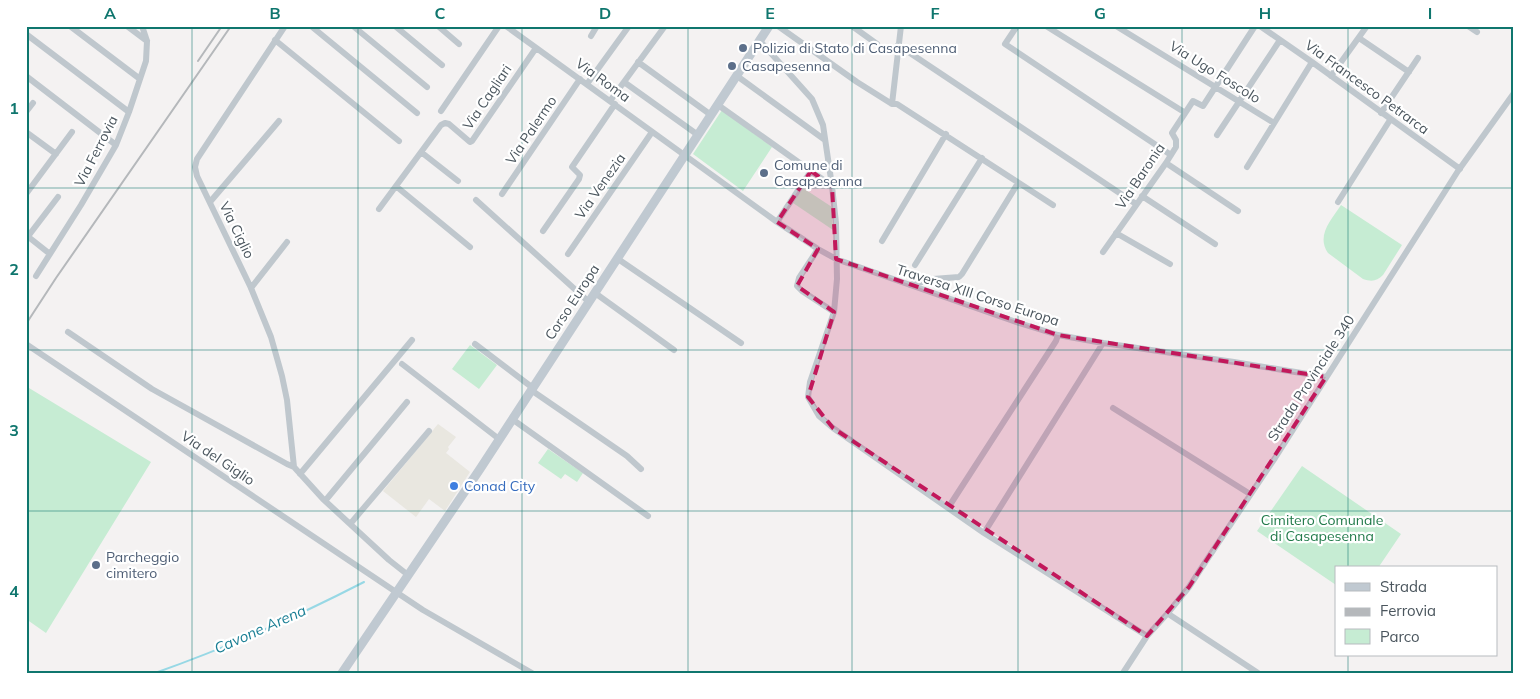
<svg xmlns="http://www.w3.org/2000/svg" width="1540" height="699" font-family="Mulish,sans-serif">
  <style>
    .commercial { fill: #e9e7e0 }
    .green { fill: #c6ecd3 }
    .lines { fill: none; stroke-linecap: round; stroke-linejoin: round }
    .stream { stroke: #97d8e5; stroke-width: 2 }
    .street { stroke: #bfc7cd; stroke-width: 6 }
    .secondary { stroke: #c0c9d1; stroke-width: 9 }
    .rail { stroke: #b5b8bb; stroke-width: 2 }
    .marked { fill: #c2185b; fill-opacity: 0.2; stroke: #c2185b; stroke-width: 4; stroke-dasharray: 10 6; stroke-linejoin: round }
    .grid { fill: none; stroke: #0f766e; stroke-width: 1; stroke-opacity: 0.55 }
    .service-dot { fill: #5c6f8a; stroke: #fff; stroke-width: 2 }
    .shop-dot { fill: #3f7fe0; stroke: #fff; stroke-width: 2 }
    .labels { text-anchor: middle; dominant-baseline: central; stroke-width: 4.5; stroke-linejoin: round; paint-order: stroke }
    .service-label { font-size: 14px; fill: #4e5e75; stroke: #fff; text-anchor: start }
    .street-label { font-size: 14px; fill: #4b565e; stroke: #fff }
    .shop-label { font-size: 14px; fill: #366cbe; stroke: #fff; text-anchor: start }
    .park-label { font-size: 14px; fill: #217a4a; stroke: #fff }
    .water-label { font-size: 15px; font-style: italic; fill: #197e94; stroke: #fff }
    .neatline { fill: none; stroke: #0f766e; stroke-width: 2 }
    .grid-label { font-size: 16px; text-anchor: middle; font-weight: bold; fill: #0f766e }
  </style>
  <rect width="100%" height="100%" fill="#f4f2f2"/>
  <path class="commercial" d="M438,424L456,437L448,447L449,449L446,453L470,472L445,511L429,499L416,517L383,491Z"/>
  <path class="green" d="M722,110L772,147L743,191L693,154Z
    M803,188L832,207L833,230L793,203Z
    M1341,205L1402,245L1383,275C1377,281 1372,282 1363,279L1328,253C1316,236 1331,220 1341,205Z
    M470,345L497,365L479,389L452,369Z
    M29,388L151,462L46,633L26,619V392Z
    M548,449L583,473L577,482L565,474L561,479L538,463Z
    M1302,466L1401,534L1378,568H1336V585L1257,531Z"/>
  <g class="lines">
    <path class="stream" d="M155,673C226,648 296,617 364,582"/>
    <path class="street" d="M70,26L140,79
      M127,26L147,41
      M285,26L197,159L195,167L197,176L251,288L271,337L282,376L287,400L294,467L323,499L389,560L408,575
      M311,26L417,113
      M353,26L427,87
      M395,26L442,65
      M438,26L459,44
      M506,26L777,222L818,249L836,259L1019,323L1058,335L1103,343L1234,362L1326,377
      M778,26L857,82L892,104H897L1053,205
      M852,26L877,44
      M1017,26L1005,44L1171,155
      M1046,26L1184,112
      M1116,26L1274,123
      M1260,26L1312,62L1460,169
      M1468,26L1477,32
      M26,34L129,112
      M591,36L597,26
      M1359,38L1409,72
      M275,40L399,141
      M760,41L812,99L823,125L832,186L836,223L837,279L834,312L810,382L808,397L819,416L833,428L984,533L1147,636
      M898,45L1136,204
      M638,62L711,115
      M26,76L116,145
      M737,76L825,140
      M1331,76L1367,26
      M624,82L698,135
      M587,84L629,26
      M610,101L665,26
      M892,104L901,26
      M718,105L832,186
      M441,111L499,26
      M26,112L33,103
      M1381,113L1418,58
      M26,132L56,154
      M1217,135L1280,40
      M421,152L458,181
      M1166,163L1238,211
      M1247,167L1312,62
      M397,187L470,247
      M26,194L72,132
      M502,194L580,79
      M1142,196L1215,244
      M476,200L589,302
      M210,202L279,121
      M1338,202L1390,120
      M379,209L441,125L445,123L449,124L470,142L472,141L536,48
      M777,222L811,171
      M543,231L579,179L580,175L572,167L615,104
      M1116,233L1170,264
      M26,235L50,254
      M26,239L58,197
      M882,241L946,134
      M818,249L799,278L797,286L802,291L834,312
      M1103,252L1166,163L1176,147V140L1172,133L1193,101L1203,106L1255,26
      M568,254L652,132
      M618,259L741,343
      M915,265L982,158
      M36,276L81,205L116,145L129,112L146,61L147,41L142,26
      M910,285L933,279L959,277L962,274L1018,183
      M251,288L287,242
      M595,293L674,350
      M68,332L152,389L287,464L294,467
      M26,344L396,592L423,610L532,673
      M475,344L533,388
      M402,364L499,439
      M531,390L627,456L641,469
      M1113,408L1250,494
      M512,419L648,516
      M300,474L412,340
      M325,501L407,402
      M948,508L1056,341L1058,335
      M351,523L429,431
      M984,533L1103,343
      M1167,614L1170,615L1258,673
      M1123,673L1147,636L1167,614L1189,587L1206,561L1275,458L1458,171L1514,93"/>
    <path class="secondary" d="M342,673L480,469L769,26"/>
    <path class="rail" d="M198,61L222,26
      M26,324L56,278L231,26"/>
  </g>
  <path class="marked" d="M811,171L832,186L836,259L1058,335L1326,377L1189,587L1147,636L833,428L808,397L834,312L797,286L818,249L777,222Z"/>
  <path class="grid" d="M192,26V673M358,26V673M522,26V673M688,26V673M852,26V673M1018,26V673M1182,26V673M1348,26V568M26,188H1514M26,350H1514M26,511H1514M1348,655V673"/>
  <g class="service-dot">
    <circle cx="743" cy="48" r="5"/>
    <circle cx="732" cy="66" r="5"/>
    <circle cx="764" cy="173" r="5"/>
    <circle cx="96" cy="565" r="5"/>
  </g>
  <circle class="shop-dot" cx="454" cy="486" r="5"/>
  <g class="labels">
    <g class="service-label">
      <text x="753" y="48">Polizia di Stato di Casapesenna</text>
      <text x="742" y="66">Casapesenna</text>
      <text x="774" y="165">Comune di<tspan x="774" dy="16">Casapesenna</tspan></text>
      <text x="106" y="557">Parcheggio<tspan x="106" dy="16">cimitero</tspan></text>
    </g>
    <g class="street-label">
      <text transform="translate(1215 72) rotate(32)">Via Ugo Foscolo</text>
      <text transform="translate(603 80) rotate(36)">Via Roma</text>
      <text transform="translate(1367 87) rotate(36)">Via Francesco Petrarca</text>
      <text transform="translate(487 97) rotate(-56)">Via Cagliari</text>
      <text transform="translate(531 130) rotate(-56)">Via Palermo</text>
      <text transform="translate(96 151) rotate(-63)">Via Ferrovia</text>
      <text transform="translate(1140 176) rotate(-56)">Via Baronia</text>
      <text transform="translate(600 186) rotate(-55)">Via Venezia</text>
      <text transform="translate(237 230) rotate(64)">Via Ciglio</text>
      <text transform="translate(978 295) rotate(18)">Traversa XIII Corso Europa</text>
      <text transform="translate(572 302) rotate(-57)">Corso Europa</text>
      <text transform="translate(1311 378) rotate(-57)">Strada Provinciale 340</text>
      <text transform="translate(218 458) rotate(34)">Via del Giglio</text>
    </g>
    <g class="shop-label">
      <text x="464" y="486">Conad City</text>
    </g>
    <g class="park-label">
      <text x="1322" y="520">Cimitero Comunale<tspan x="1322" dy="16">di Casapesenna</tspan></text>
    </g>
    <g class="water-label">
      <text transform="translate(260 629) rotate(-24)">Cavone Arena</text>
    </g>
  </g>
  <rect width="1540" height="699" fill="none" stroke="#ffffff" stroke-width="55"/>
  <rect x="1335" y="566" width="162" height="90" fill="#ffffff" stroke="#b7bbbf"/>
  <rect x="1345" y="583" width="25" height="8" fill="#c0c9d1" stroke="#b7bbbf"/>
  <text x="1380" y="592" font-size="15" fill="#4b565e">Strada</text>
  <rect x="1345" y="608" width="25" height="8" fill="#b5b8bb" stroke="#b7bbbf"/>
  <text x="1380" y="616" font-size="15" fill="#4b565e">Ferrovia</text>
  <rect x="1345" y="629" width="25" height="15" fill="#c6ecd3" stroke="#b7bbbf"/>
  <text x="1380" y="642" font-size="15" fill="#4b565e">Parco</text>
  <rect x="28" y="28" width="1484" height="644" class="neatline"/>
  <g class="grid-label">
    <text x="110" y="19">A</text>
    <text x="275" y="19">B</text>
    <text x="440" y="19">C</text>
    <text x="605" y="19">D</text>
    <text x="770" y="19">E</text>
    <text x="935" y="19">F</text>
    <text x="1100" y="19">G</text>
    <text x="1265" y="19">H</text>
    <text x="1430" y="19">I</text>
    <text x="14" y="114">1</text>
    <text x="14" y="275">2</text>
    <text x="14" y="436">3</text>
    <text x="14" y="597">4</text>
  </g>
</svg>
